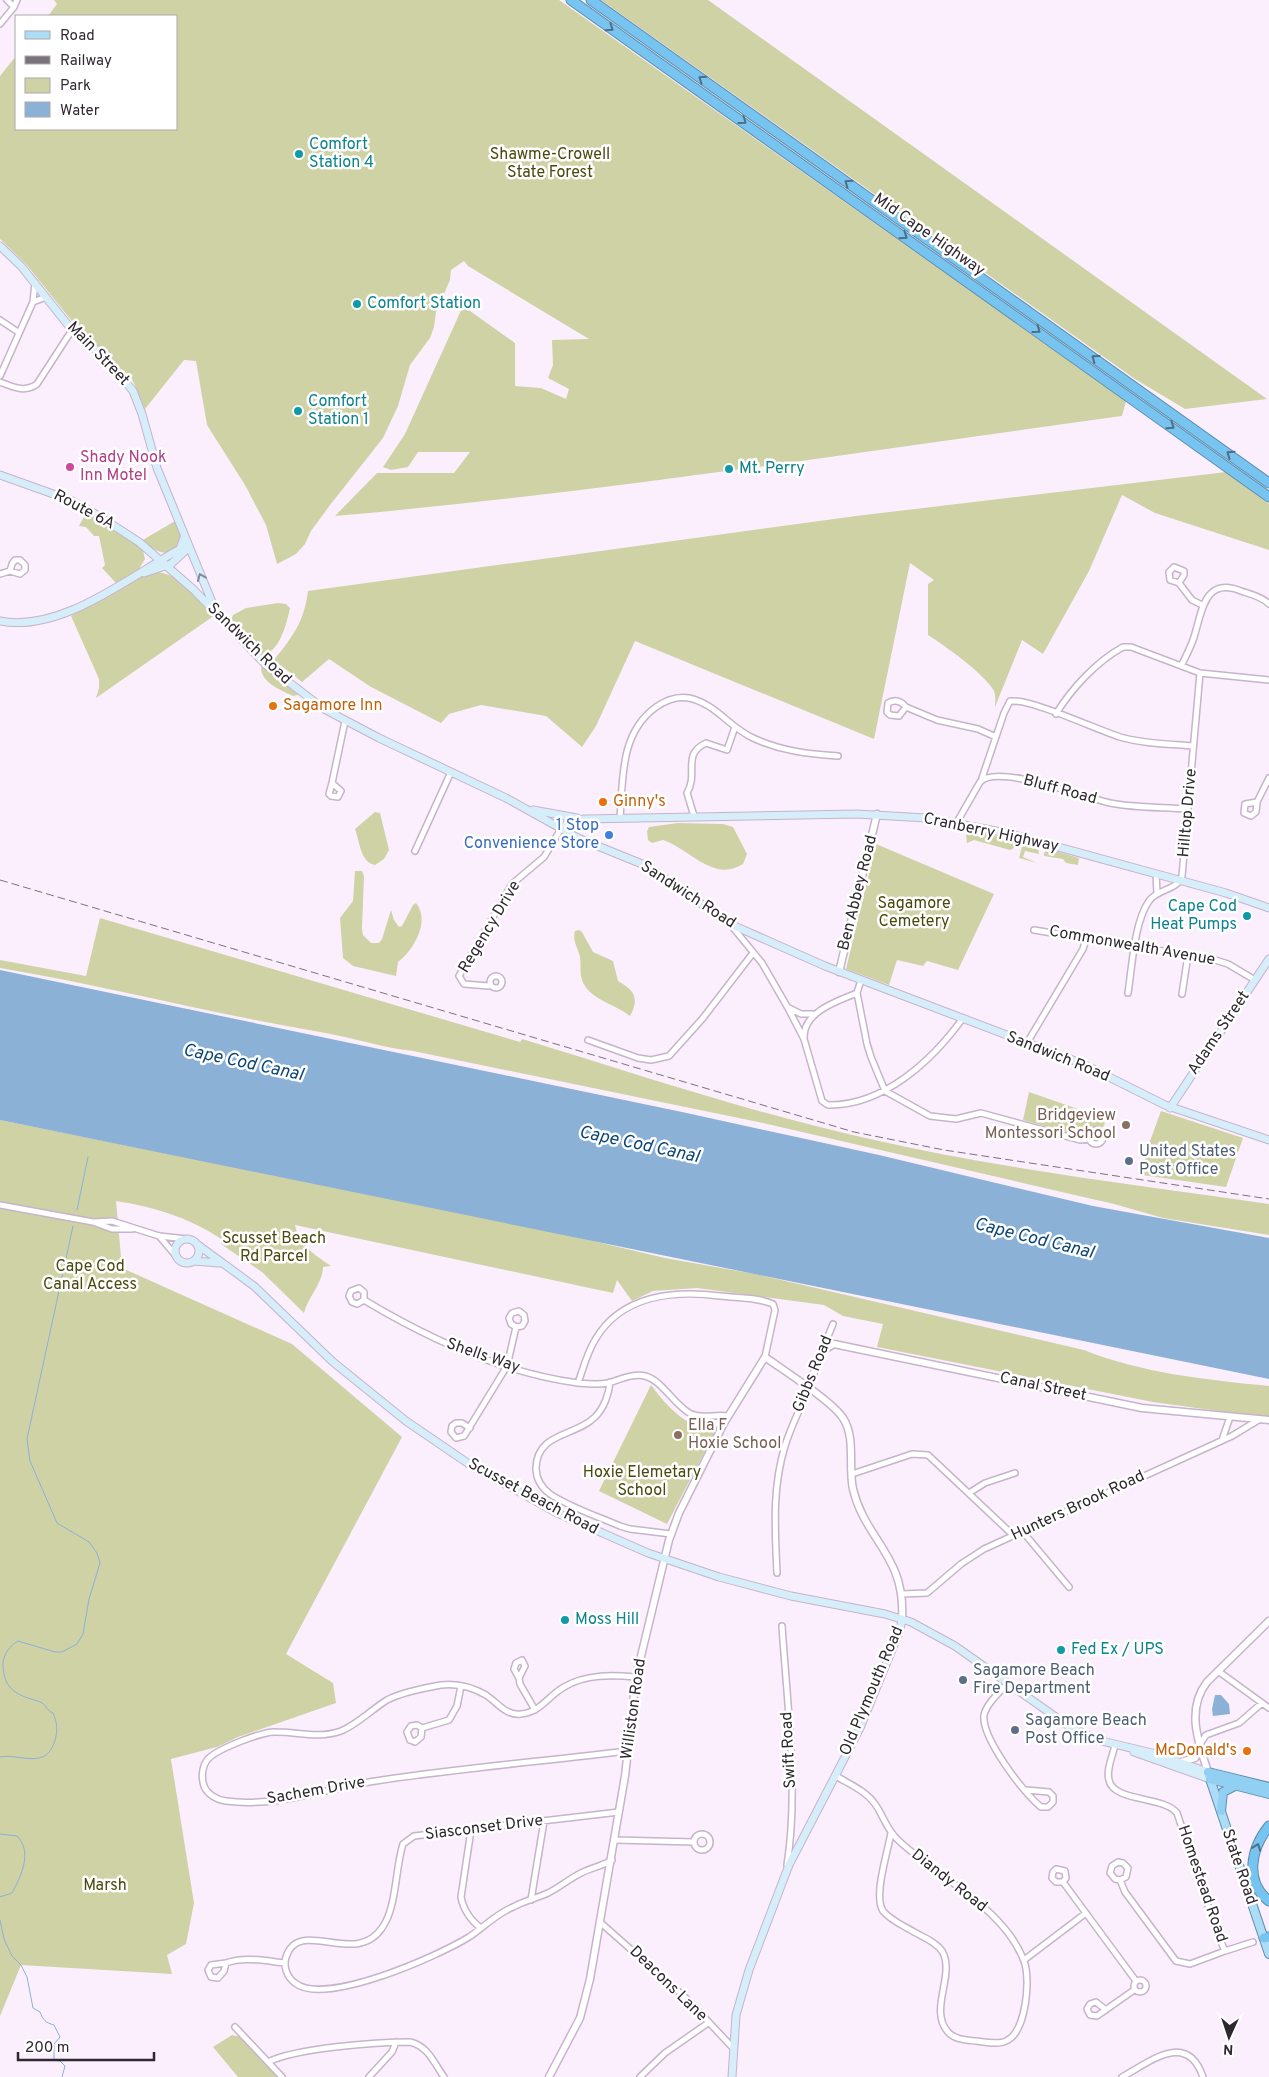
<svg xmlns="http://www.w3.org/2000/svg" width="1269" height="2077" font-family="Overpass,sans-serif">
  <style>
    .green { fill: #cfd2a5 }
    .water { fill: #8bb1d7 }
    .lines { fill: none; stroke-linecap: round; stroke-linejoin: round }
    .stream { stroke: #8bb1d7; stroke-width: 1 }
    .minor-casing { stroke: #c7b3cb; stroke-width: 8 }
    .tertiary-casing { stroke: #c7b3cb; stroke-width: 9 }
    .secondary-casing { stroke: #c7b3cb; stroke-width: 9 }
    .primary-casing { stroke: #5e8dad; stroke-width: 10 }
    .trunk-casing { stroke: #5e8dad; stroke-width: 10 }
    .motorway-casing { stroke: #5e8dad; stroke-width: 11 }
    .minor { stroke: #fff; stroke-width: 5 }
    .tertiary { stroke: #fff; stroke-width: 6 }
    .secondary { stroke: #d6edfa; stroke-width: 7 }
    .primary { stroke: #addcf6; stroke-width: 8 }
    .trunk { stroke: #92d0f3; stroke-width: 8 }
    .motorway { stroke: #77c4f0; stroke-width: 9 }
    .rail { stroke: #7c727d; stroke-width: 1; stroke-dasharray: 8 4; stroke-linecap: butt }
    .oneway { stroke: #4f6e86 }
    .oneway2 { stroke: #828a95 }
    .culture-dot { fill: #0f9aa8; stroke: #fff; stroke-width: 2 }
    .hotel-dot { fill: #d1479c; stroke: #fff; stroke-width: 2 }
    .food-dot { fill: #e8710a; stroke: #fff; stroke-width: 2 }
    .shop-dot { fill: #3f7fe0; stroke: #fff; stroke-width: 2 }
    .education-dot { fill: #8d6e63; stroke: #fff; stroke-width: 2 }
    .service-dot { fill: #5c6f8a; stroke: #fff; stroke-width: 2 }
    .labels { text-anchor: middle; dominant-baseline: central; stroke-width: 5; stroke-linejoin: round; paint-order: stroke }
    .culture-label { font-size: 16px; fill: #0d838f; stroke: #fff; text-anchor: start }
    .park-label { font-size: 16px; fill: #48490c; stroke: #fff }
    .street-label { font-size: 16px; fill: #2f2730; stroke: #fff }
    .hotel-label { font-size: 16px; fill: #b23c85; stroke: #fff; text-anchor: start }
    .food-label { font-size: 16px; fill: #c56008; stroke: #fff; text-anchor: start }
    .shop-label { font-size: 16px; fill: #366cbe; stroke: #fff; text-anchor: end }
    .education-label { font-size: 16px; fill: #785e54; stroke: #fff; text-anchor: end }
    .service-label { font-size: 16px; fill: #4e5e75; stroke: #fff; text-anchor: start }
    .water-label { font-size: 18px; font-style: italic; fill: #0b4576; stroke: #fff }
  </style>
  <rect width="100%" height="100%" fill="#fbeffe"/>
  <path class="green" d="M54,0H559L1126,401L1122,416C860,452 598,493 335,516L377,473H454L470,452H418L408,467L391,470L383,467L405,434L463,306L515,343V386L541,388L566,399L569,389L548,378L553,365L552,340L589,339L468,266L464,261L451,270L450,280L436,312L434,327L430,338L410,365L398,406L383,438L330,505L311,531L305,544L296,554L277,564L266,525L245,485L207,425L196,361L184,360L145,409L132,379L75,325L26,264L0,239V76L16,56V129H176V16H48L57,4Z
    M601,0H708L1267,399L1185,409L1135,379Z
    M1226,472L1269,504V550L1155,513L1122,495L1089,571L1043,654L1022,640L995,707C995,702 996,696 994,691C985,674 945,646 928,635V584L934,580L910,563L874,739L635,641L596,726L582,747L546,716L481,705L449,714L441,723L371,687L329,659L302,682L274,660C293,636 304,622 308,591L856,516Z
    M86,513L136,544L143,550L145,559L139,569L116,583L102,568L105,565L99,536H94L86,527L79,526Z
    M175,521L182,540C173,562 154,551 141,541Z
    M153,572C179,571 198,599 215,615L96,698L99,688V679L71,616L137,577Z
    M278,603L286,604L290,608C287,622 280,653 262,655L231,621L233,615L246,608Z
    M264,667L297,694L298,695L293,696C281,690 261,683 261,667Z
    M375,812L380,813L389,850L384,859L375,865C360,862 360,842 355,829Z
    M678,823L723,824L733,827L747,854L743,864C714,883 690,849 663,840L652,843L648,840L647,831L649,827Z
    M973,831L1008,839L1013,843L1014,848L1010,850L974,840L967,843L966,835Z
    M876,844L994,894L958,970L927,961L923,966L897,960L889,985L846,969Z
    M1029,844L1038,847L1039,854L1025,851L1023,857L1037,863L1019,858L1022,847Z
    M1048,849L1079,858L1078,865L1066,863L1063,859L1044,856V853Z
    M355,871H362L364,876L362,928L363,935L371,943H379L382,939L391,910L394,920L399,927L402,926L413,905L416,903C431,921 413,951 398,962L396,976L353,966L343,958L340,918L353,901Z
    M100,918L520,1042L522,1039C637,1074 752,1113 870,1139C1001,1169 1136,1185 1269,1204V1235L1163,1218L1114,1204L763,1123L413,1051C382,1048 352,1037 320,1032C213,1014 107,986 0,968V960L86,976Z
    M579,930L582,932L593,952L613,961L618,981C634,990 640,998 630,1016C614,1003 585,999 581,976C580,970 581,963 580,957C578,947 572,941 575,931Z
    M1029,1092L1078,1109L1105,1123L1103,1127L1091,1126L1079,1136L1023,1120Z
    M1161,1111L1243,1138L1226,1187L1142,1175L1146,1152Z
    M0,1120L542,1229L665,1258L755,1274L1084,1350C1141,1373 1208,1380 1269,1386V1418L1153,1402L877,1347L883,1324L843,1316L824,1305L697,1288L653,1291L632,1301L617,1280L613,1293L295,1225C299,1246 314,1254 331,1266L323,1267C323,1283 308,1297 304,1313L262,1272L221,1244L223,1240C190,1218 155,1207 116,1201L122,1268L292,1344L402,1437L286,1654L333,1683L336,1703L238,1737L217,1747L171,1759L194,1903L186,1944L167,1955L172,1974L21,1965L0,2016Z
    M651,1385C664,1403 692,1436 718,1426L667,1524L599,1491Z
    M232,2035L241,2037L277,2077H238L213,2047Z"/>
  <path class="water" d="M0,970L682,1112L879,1155L1093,1206L1269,1238V1379L0,1120Z
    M1215,1695H1221L1229,1704L1230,1714L1213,1716L1212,1709Z"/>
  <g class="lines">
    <path class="stream" d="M77,1210L88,1157
      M0,1757C20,1753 47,1771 55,1740C58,1730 57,1722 53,1713C47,1711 47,1706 42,1703C39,1701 34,1700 31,1699C11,1693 3,1684 3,1663C4,1653 10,1646 18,1641L55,1652H62L77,1644L83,1634L89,1599L100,1563L97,1553L89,1542L57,1523L30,1461L27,1439L73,1226
      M0,1834L17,1836C33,1852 21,1876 12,1893L0,1897
      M0,1920L4,1939L12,1956L21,1965L27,1977L33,2008L40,2012C43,2020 46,2023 54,2025L60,2037L54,2044V2060L60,2061L65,2066L62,2077"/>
    <g class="minor-casing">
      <path id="minor" d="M7,0L14,7
        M0,24L14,7L17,0
        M33,302L46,297
        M0,320L18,332
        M0,376L33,302L35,283
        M0,382C13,387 25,393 37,384L72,330
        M15,560H20L25,565V570L20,574L10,571L12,564Z
        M0,574L10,571
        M1179,583L1184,575V571L1174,567L1169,572L1170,580L1179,583L1192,600L1202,605
        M1181,666C1186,656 1191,647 1194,637C1202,612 1204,576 1241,591C1250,594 1263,597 1269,604
        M1200,673L1269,680
        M906,707C901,701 895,699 888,703L887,712L890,715L899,716L906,707L937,720L978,729L996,737
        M1056,714C1071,689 1097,661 1123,647H1131L1200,673L1182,876C1178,890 1157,889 1149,901C1134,922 1132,968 1128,993
        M982,778L1004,713L1010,701C1032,699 1095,729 1120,737C1144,744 1169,744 1193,746
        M332,783L329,794L331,796L338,797L341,791L332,783L345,721
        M1257,802L1245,804L1244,813L1251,816L1256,812L1257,802L1269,778
        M694,816L687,793C699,773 681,755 706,743L727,750L735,727
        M620,818C623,778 620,733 656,707C666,700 677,696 689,698C716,704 729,727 753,738C781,751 808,754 838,756
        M957,822L980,782C997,763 1086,798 1110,803C1135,808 1162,807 1188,809
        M415,851L451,772
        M1156,874L1157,893
        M730,924L762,963L788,1008L804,1039L822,1101L828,1105C883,1106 932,1061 963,1018
        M1034,930L1212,959L1228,964L1255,980
        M490 982a6 6 0 1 1 12 0a6 6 0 1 1-12 0Z
        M861,980L857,993L867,1044L871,1057L885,1091L930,1116L956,1119L981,1113L1080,1140L1089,1139
        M489,986L464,984L459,976L512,884L544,857L561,829
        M1182,994L1188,955
        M789,1008L801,1014H813
        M804,1038C803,1012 837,1001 857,993
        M588,1040L638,1058L651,1060L669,1056L703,1018L753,953
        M1027,1043L1083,949L1086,939
        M1089 1137a7 7 0 1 1 14 0a7 7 0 1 1-14 0Z
        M0,1205L93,1222L112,1229H132
        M94,1222L112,1221L159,1236L187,1239
        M159,1236L176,1256
        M364,1300L357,1304L352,1302L349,1296L351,1291L359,1288L364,1292V1300C429,1339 502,1373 578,1383C588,1384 598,1385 608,1383C619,1380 633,1373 645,1376C662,1380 674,1405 691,1414C703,1419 716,1414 728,1416
        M822,1351L833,1324
        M610,1382C609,1394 604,1408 595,1417C575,1437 537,1432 536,1468C536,1479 542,1488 550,1494C571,1508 597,1516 620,1526L630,1529L671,1534
        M578,1383C583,1369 587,1353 595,1340C621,1295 674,1290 720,1296C737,1298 757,1297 773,1304L775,1310L765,1357
        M470,1428L462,1423H456L452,1426L451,1432L456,1438L464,1436L466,1433L507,1366L516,1327L511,1324L509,1318L512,1313L519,1311L524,1315L525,1321L522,1326L516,1327
        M1222,1440L1230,1417
        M852,1474L912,1454L928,1455L1014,1536
        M969,1493L985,1483L1015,1473
        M1023,1532L1069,1587
        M777,1573C775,1529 772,1488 785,1446C791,1426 801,1408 808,1388
        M902,1594L927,1593L961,1564L984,1549L1232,1436L1260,1419
        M782,1626C787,1702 799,1791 787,1865
        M1218,1671L1269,1708
        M519,1678L514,1669L516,1663L522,1660L525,1666L519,1678L520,1684L535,1710
        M1007,1684C999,1693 987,1703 984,1715C981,1737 1024,1794 1041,1807H1048L1053,1802V1796L1049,1792L1026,1790
        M422,1728L421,1737L415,1742L410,1740L407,1732L411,1726L417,1725L422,1728L449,1720L457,1706L461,1686
        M1200,1744L1206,1735L1239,1723L1262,1703
        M1115,1745C1113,1755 1106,1769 1109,1780C1113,1802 1164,1796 1177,1813L1218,1935L1225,1951L1253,1942
        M627,1751C545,1761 463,1768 382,1780C330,1787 278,1808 226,1801C217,1800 207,1794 204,1786C201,1777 202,1766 208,1759C217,1749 263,1731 276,1732C299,1732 318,1739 341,1731C358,1724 371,1710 387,1700C402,1692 424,1688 441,1685C456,1683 472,1687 486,1695C498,1703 506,1716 521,1714C541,1712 548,1696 564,1687C586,1674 611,1675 636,1677
        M836,1776C849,1784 866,1791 875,1804C883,1815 887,1830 897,1839C936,1877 1004,1907 1024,1961C1031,1979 1026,2033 1006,2041C998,2045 985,2042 976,2041C967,2040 955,2040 948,2032C928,2010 956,1974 942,1951C936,1942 923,1937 914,1932C904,1926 890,1920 883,1911C873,1896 888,1851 891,1833
        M471,1830L461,1897C463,1909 471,1921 481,1928
        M694 1842a8 8 0 1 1 16 0a8 8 0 1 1-16 0Z
        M615,1840L694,1842
        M612,1860C602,1866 591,1868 581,1873C569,1879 560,1887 548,1893C537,1898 524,1901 513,1907C496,1914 484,1927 469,1937C440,1955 325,2007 295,1983C287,1977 283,1967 286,1957C299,1916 355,1968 382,1928C397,1907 395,1869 403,1844L414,1836L619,1812
        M1120,1880L1115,1879L1110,1873L1112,1866L1118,1862L1123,1863L1128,1868L1126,1877L1120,1880L1125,1892L1176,1961L1190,1964L1225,1951
        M1063,1882H1056L1052,1878L1053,1872L1056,1869L1065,1871L1066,1878L1063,1882L1136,1981
        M531,1900L544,1821
        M601,1923L688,2000L733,2048
        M1024,1960L1086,1913
        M226,1963L211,1965L208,1970L211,1977L218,1978L224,1971L226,1963C244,1956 266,1961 285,1963
        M1134 1986a6 6 0 1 1 12 0a6 6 0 1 1-12 0Z
        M1106,2010L1096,2002L1090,2004L1087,2009L1090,2015L1097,2016L1134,1990
        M235,2027L282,2077
        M268,2062C296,2048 377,2042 410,2042C428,2046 434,2063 444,2077
        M369,2077L392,2052L396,2042
        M640,2077L665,2053L708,2023
        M1122,2077C1150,2062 1187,2030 1203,2077"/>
    </g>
    <g class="tertiary-casing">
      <path id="tertiary" d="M839,972L877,814
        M808,1388L822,1351L834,1344L1142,1408L1269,1420
        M1181,1762L1195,1758L1199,1747
        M1208,1772C1198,1742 1186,1709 1207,1682L1269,1621
        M549,2077L580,2018L590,1979L625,1776L636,1677L669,1540L679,1513L724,1423L765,1357C783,1370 832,1401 843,1418C856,1438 848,1466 853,1489C865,1540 906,1556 902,1619"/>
    </g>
    <g class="secondary-casing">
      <path id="secondary" d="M0,246L21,266L72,330L106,358L133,391L142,414L157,468L214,607
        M0,475L70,500L99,516L139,542L194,590L265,664L324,709L379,738L506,798L578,838L647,866L730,924L825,966L1083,1064L1165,1105L1269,1140
        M144,573L171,564L185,551L186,543
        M0,621C61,633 129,577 180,549L184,538
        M533,810L577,818
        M561,829L571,820L585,819L856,814L927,818L1007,833L1226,893L1269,908
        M1170,1108L1269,959
        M175 1251a12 12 0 1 1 24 0a12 12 0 1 1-24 0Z
        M198,1245L254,1286L333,1362L406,1421L469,1464L557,1513L648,1553L719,1577L791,1596L885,1614L911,1622L955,1646L1070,1727L1098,1740L1152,1753L1208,1772
        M194,1261L219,1263
        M1134,1752L1210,1779
        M732,2077L736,2015L749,1970L789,1865L860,1728L900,1630L902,1619"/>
    </g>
    <g class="primary-casing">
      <path id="primary" d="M1209,1776L1269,1954"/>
    </g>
    <g class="trunk-casing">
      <path id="trunk" d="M1208,1772L1269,1787
        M1210,1779L1269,1794
        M1221,1811L1223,1792L1233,1787"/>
    </g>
    <g class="motorway-casing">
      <path id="motorway" d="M571,0L1269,497
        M591,0L1269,483
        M1269,1826C1251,1848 1244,1882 1269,1901
        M1264,1938L1269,1937"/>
    </g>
    <use href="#minor" class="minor"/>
    <use href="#tertiary" class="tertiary"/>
    <use href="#secondary" class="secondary"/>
    <use href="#primary" class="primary"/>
    <use href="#trunk" class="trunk"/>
    <use href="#motorway" class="motorway"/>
    <path class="rail" d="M0,880L854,1132L944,1150L1269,1199"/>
  </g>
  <defs><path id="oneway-chevron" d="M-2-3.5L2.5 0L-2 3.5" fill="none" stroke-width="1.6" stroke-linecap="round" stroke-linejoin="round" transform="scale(1.25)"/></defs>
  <g class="oneway">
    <use href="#oneway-chevron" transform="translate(610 28) rotate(35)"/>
    <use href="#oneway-chevron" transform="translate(702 79) rotate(-145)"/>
    <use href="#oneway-chevron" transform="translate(743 121) rotate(36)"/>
    <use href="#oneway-chevron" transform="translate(848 183) rotate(-145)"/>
    <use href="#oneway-chevron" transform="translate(904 236) rotate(35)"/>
    <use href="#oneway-chevron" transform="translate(1037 330) rotate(36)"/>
    <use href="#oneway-chevron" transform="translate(1095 358) rotate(-144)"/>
    <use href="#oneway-chevron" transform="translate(1171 426) rotate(35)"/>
    <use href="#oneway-chevron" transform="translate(1230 454) rotate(-145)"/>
    <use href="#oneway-chevron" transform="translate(1257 1847) rotate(-70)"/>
  </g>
  <use class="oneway2" href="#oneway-chevron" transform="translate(201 577) rotate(-113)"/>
  <g class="culture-dot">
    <circle cx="299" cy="154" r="5"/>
    <circle cx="357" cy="304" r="5"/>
    <circle cx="298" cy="411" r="5"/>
    <circle cx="729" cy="469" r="5"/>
    <circle cx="1247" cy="916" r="5"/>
    <circle cx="565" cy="1620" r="5"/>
    <circle cx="1061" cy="1650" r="5"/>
  </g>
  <circle class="hotel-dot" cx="70" cy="467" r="5"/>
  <g class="food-dot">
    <circle cx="273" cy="706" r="5"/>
    <circle cx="603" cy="802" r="5"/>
    <circle cx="1247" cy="1751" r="5"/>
  </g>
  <circle class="shop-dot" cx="609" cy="835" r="5"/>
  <g class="education-dot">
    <circle cx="1126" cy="1125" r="5"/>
    <circle cx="678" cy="1435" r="5"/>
  </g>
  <g class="service-dot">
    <circle cx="1129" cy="1161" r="5"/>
    <circle cx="963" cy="1680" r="5"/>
    <circle cx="1015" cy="1730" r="5"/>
  </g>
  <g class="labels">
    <g class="culture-label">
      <text x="309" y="145">Comfort<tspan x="309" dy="18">Station 4</tspan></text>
      <text x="367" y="304">Comfort Station</text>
      <text x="308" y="402">Comfort<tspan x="308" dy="18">Station 1</tspan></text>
      <text x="739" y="469">Mt. Perry</text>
      <text x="1237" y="907" text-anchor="end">Cape Cod<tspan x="1237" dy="18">Heat Pumps</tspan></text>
      <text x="575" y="1620">Moss Hill</text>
      <text x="1071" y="1650">Fed Ex / UPS</text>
    </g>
    <g class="park-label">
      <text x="550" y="155">Shawme-Crowell<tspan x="550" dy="18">State Forest</tspan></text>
      <text x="914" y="904">Sagamore<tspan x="914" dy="18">Cemetery</tspan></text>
      <text x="274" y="1239">Scusset Beach<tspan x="274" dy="18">Rd Parcel</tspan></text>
      <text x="90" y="1267">Cape Cod<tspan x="90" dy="18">Canal Access</tspan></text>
      <text x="642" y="1473">Hoxie Elemetary<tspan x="642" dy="18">School</tspan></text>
      <text x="105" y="1886">Marsh</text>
    </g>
    <g class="street-label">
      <text transform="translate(929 235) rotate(35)">Mid Cape Highway</text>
      <text transform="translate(98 354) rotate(46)">Main Street</text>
      <text transform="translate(84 510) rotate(28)">Route 6A</text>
      <text transform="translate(249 644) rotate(44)">Sandwich Road</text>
      <text transform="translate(1060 790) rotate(15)">Bluff Road</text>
      <text transform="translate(1188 813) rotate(-85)">Hilltop Drive</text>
      <text transform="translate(991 833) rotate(12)">Cranberry Highway</text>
      <text transform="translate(858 893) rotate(-76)">Ben Abbey Road</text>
      <text transform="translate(688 895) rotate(33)">Sandwich Road</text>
      <text transform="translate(490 927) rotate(-59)">Regency Drive</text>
      <text transform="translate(1132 946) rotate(10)">Commonwealth Avenue</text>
      <text transform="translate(1219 1033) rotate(-56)">Adams Street</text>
      <text transform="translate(1058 1057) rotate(22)">Sandwich Road</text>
      <text transform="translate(483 1356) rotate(19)">Shells Way</text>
      <text transform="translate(813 1374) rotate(-68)">Gibbs Road</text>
      <text transform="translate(1043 1387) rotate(12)">Canal Street</text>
      <text transform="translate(533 1497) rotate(28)">Scusset Beach Road</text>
      <text transform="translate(1078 1506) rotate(-25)">Hunters Brook Road</text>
      <text transform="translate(872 1691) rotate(-67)">Old Plymouth Road</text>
      <text transform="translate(634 1709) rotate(-82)">Williston Road</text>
      <text transform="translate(789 1750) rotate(-93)">Swift Road</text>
      <text transform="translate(316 1791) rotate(-10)">Sachem Drive</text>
      <text transform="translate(484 1828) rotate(-7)">Siasconset Drive</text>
      <text transform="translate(1239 1867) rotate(71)">State Road</text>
      <text transform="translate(949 1881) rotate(38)">Diandy Road</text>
      <text transform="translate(1202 1884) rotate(71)">Homestead Road</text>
      <text transform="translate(668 1984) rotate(44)">Deacons Lane</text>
    </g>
    <g class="hotel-label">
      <text x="80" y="458">Shady Nook<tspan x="80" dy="18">Inn Motel</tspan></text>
    </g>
    <g class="food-label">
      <text x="283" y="706">Sagamore Inn</text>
      <text x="613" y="802">Ginny's</text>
      <text x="1237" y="1751" text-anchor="end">McDonald's</text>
    </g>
    <g class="shop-label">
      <text x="599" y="826">1 Stop<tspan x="599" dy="18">Convenience Store</tspan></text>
    </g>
    <g class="education-label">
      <text x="1116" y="1116">Bridgeview<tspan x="1116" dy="18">Montessori School</tspan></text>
      <text x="688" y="1426" text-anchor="start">Ella F<tspan x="688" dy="18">Hoxie School</tspan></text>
    </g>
    <g class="service-label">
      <text x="1139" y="1152">United States<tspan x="1139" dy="18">Post Office</tspan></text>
      <text x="973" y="1671">Sagamore Beach<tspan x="973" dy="18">Fire Department</tspan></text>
      <text x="1025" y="1721">Sagamore Beach<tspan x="1025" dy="18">Post Office</tspan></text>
    </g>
    <g class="water-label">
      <text transform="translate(243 1063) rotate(12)">Cape Cod Canal</text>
      <text transform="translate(639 1145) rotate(12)">Cape Cod Canal</text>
      <text transform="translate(1034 1239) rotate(14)">Cape Cod Canal</text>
    </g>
  </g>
  <rect x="15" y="15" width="162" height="115" fill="#ffffff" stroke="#aca9ac"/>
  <rect x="25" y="31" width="25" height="8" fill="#addcf6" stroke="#aca9ac"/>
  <text x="60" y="40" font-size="15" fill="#2f2730">Road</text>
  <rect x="25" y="56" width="25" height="8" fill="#7c727d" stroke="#aca9ac"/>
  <text x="60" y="65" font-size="15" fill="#2f2730">Railway</text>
  <rect x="25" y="78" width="25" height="15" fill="#cfd2a5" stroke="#aca9ac"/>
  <text x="60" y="90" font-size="15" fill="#2f2730">Park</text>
  <rect x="25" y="102" width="25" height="15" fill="#8bb1d7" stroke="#aca9ac"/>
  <text x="60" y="115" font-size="15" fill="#2f2730">Water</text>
  <g transform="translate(1229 2037) rotate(183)" stroke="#ffffff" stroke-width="4" paint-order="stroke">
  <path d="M0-4L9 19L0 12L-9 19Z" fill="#2f2730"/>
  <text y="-8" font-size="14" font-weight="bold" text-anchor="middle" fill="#2f2730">N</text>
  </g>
  <path d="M18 2052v8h136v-8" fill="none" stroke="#2f2730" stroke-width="2.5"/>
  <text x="25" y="2052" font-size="15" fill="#2f2730" stroke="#ffffff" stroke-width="4" paint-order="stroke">200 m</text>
</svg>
